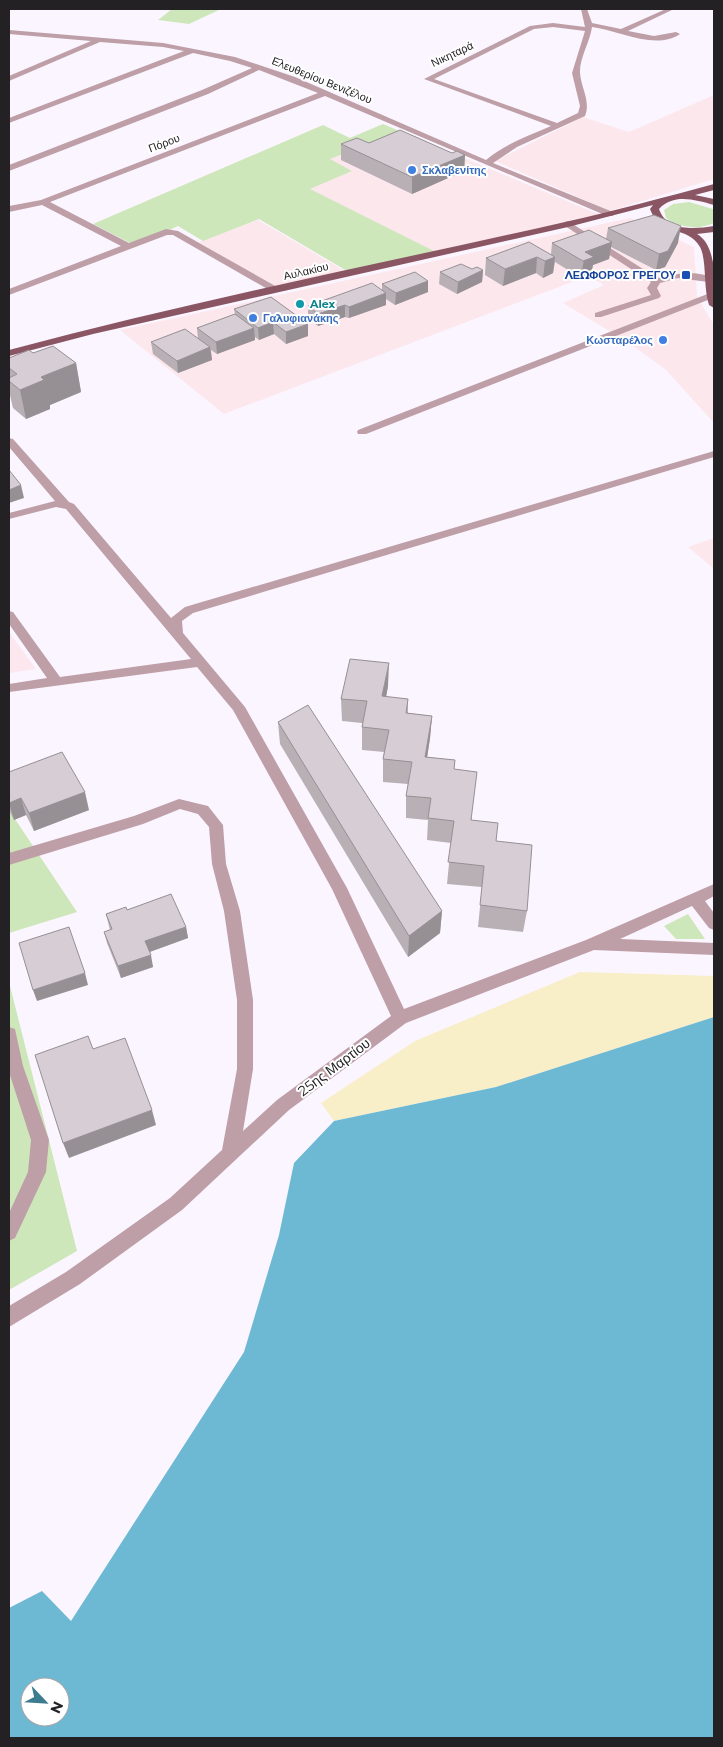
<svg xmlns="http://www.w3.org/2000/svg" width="723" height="1747" font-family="Montserrat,sans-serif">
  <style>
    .commercial { fill: #fce7ed }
    .education { fill: #fce7ee }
    .green { fill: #cee7ba }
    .sand { fill: #f8eec8 }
    .water { fill: #6db9d3; fill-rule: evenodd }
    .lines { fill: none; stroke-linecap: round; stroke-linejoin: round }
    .minor { fill: #be9fa7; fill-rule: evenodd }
    .major { fill: #8a5664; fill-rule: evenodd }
    .wall { fill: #b9b0b6 }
    .shaded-wall { fill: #969094 }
    .building { fill: #d7cdd4; stroke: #969094 }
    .shop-dot { fill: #3f7fe0; stroke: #fff; stroke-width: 2 }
    .transit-dot { fill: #1a4fb4; stroke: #fff; stroke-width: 2 }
    .culture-dot { fill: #0f9aa8; stroke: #fff; stroke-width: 2 }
    .labels { text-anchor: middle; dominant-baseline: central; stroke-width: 4; stroke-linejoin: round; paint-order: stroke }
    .far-street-label { font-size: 11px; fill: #232124; stroke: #fff }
    .far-shop-label { font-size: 11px; font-weight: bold; fill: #366cbe; stroke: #fff; text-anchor: start }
    .far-transit-label { font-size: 11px; font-weight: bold; fill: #164399; stroke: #fff; text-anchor: end }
    .far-culture-label { font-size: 11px; font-weight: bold; fill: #0d838f; stroke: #fff; text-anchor: start }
    .street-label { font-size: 14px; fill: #232124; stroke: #fff }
  </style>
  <rect width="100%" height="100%" fill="#fbf5ff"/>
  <path class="commercial" d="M714,95V179L610,211L495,161L583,117L629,132Z
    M411,136L603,216L436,252L309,189L351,171L329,159L369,144Z
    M630,218L694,247L697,297L714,325V423L665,369L626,341L563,303L604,285L588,276L224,414L120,330Z
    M258,220L345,271L275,288L199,242Z
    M714,538V569L688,547Z"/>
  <path class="education" d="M9,632L36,669L9,673Z"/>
  <path class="green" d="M172,9H221L189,24L158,20Z
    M383,124L411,136L369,144L330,159L352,171L310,189L436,252L347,271L259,219L203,241L178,226L136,246L93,224L323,125L350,138Z
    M689,202L713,209L714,223C699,230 679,228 666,218L664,210L673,204Z
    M9,810L77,912L9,933Z
    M688,914L705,939H676L664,926Z
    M9,982L77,1251L9,1290Z"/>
  <path class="sand" d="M580,972L714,976V1017L496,1087L334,1121L321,1103L415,1041Z"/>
  <path class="water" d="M714,1017V1738H9V1608L42,1591L71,1621L244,1352L279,1235L294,1163L334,1121L496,1087ZM30,1687H60V1717H30Z"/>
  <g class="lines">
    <path class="minor" d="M581,9H587L592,23L621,29L666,9H674L628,31L654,36L676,32L680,34C655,51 618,30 592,27C590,42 579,59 580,73C581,88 591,101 585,116L517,147L493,163L613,212V216H607L325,96L50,202L129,243L166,229L178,231L277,287V291H271L173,235H167L9,295V289L121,246L42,205L9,212V206L41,200L318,93L259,70L208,94L9,171V165L202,90L252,68L230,61L193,53L9,123V118L184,51L163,47L100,42L9,81V76L91,41L9,34V30L163,43L235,57L295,77L486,160C505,144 528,136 551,126L424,79L530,26L553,23L585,27ZM553,27L585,31L572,73L580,106L578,113L557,123L434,79L534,29Z
      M568,221L657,278C672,274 700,269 713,279L708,282L678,278L660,283L657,288L661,296L659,298L601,317H595V313L651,295L647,288L651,282L565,226V222Z
      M710,293L714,295L713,298L366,434H358L357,432L358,430Z
      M9,438L13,439L69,502L74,504L171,618L185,607L714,451V457L193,613L182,621L183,633L245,707L347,888L404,1009L586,940L714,884V896L705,901L714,913V930L709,928L692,906L620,939L714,943V955L594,950L406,1023L289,1110L182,1210L80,1284L9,1327V1306L66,1272L170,1198L222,1150L237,1069V1000L224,911L212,864L209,827L198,814L180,809L143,824L9,865V853L134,816L179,799L208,806L223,825L226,864L240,911L253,1000V1069L243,1131L277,1100L391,1016L332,889L233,710L197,667L9,692V684L47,678L9,624V611L13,612L60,677L191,659L66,509L56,507L9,519V513L55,501L9,447Z
      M9,1027L15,1029L23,1066L49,1140L46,1172L15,1238L9,1241V1213L28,1172L31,1140L9,1072Z"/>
    <path class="major" d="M714,184V190L695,195L714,199V205C695,200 674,193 659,209C667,232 695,229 714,226V232L697,234C718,246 715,287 714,308L709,305C703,287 707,260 700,247C688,225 660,237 650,209L653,205L568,227L93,334L9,356V350C192,301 379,264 565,222C615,211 665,197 714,184Z"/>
  </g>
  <path class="wall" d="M369,143L465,155L464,171L412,194L341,160V144Z
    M608,228L678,243L665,267L656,270L611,247L609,259L593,265L591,274L581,278L555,262L553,273L543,278L536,273L503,286L485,275L486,258L551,254L552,243L606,239Z
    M472,269L483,270L482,282L457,294L439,284L440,272Z
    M428,281V292L395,305L386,299V305L349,318L345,317L318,326L308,318V306L382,290V284Z
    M234,309L308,324V336L286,344L274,334L259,340L255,337V340L217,354L211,350L212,360L178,373L153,354L151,342L198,339L197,328L235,314Z
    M33,353L76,363L81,392L50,405V409L26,419L13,408L9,391V358Z
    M388,686L386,697L408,699V713L432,716L430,738L427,757L455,760L454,770L472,820L496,841L527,911L523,932L478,927L482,887L447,884L451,843L427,840L428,820L406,818V796L408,784L383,782V759L384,752L362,750V723L342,721L341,699Z
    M278,722L442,911L440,933L408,957L280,744Z
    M9,772L89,810L34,831L26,815L14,820L9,810Z
    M127,910L186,927L188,938L149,952L153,967L121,978L107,943L104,932L110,930L106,914Z"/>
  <path class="shaded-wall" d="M465,155L464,171L412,194V177Z
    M681,226L678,243L665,267L656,270L659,254Z
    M612,242L609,259L593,265L591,274L581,278L585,252Z
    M537,257L536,273L503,286L505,269Z
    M555,257L553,273L543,278L545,261Z
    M483,270L482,282L457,294L458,282Z
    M428,281V292L395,305L396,293Z
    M386,293V305L349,318V307Z
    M345,305V317L318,326V314Z
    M273,322L274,334L259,340L258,328Z
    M308,324V336L286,344V332Z
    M254,328L255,340L217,354L216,342Z
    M210,347L212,360L178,373L177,361Z
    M76,363L81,392L50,405V409L26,419L20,390L41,377Z
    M21,485L24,498L9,503V490Z
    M389,663L388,686L382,719V696Z
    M432,716L430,738L424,779L425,757Z
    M85,792L89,810L34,831L29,813Z
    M21,798L26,815L14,820L9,803Z
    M442,911L440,933L408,957L409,936Z
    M186,927L188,938L147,953L145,941Z
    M151,955L153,967L121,978L118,966Z
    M85,973L88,985L37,1001L33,990Z
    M152,1110L156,1125L69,1158L63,1143Z"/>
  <path class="building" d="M400,130L452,153L457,151L465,155L412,177L341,144L357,138L369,143Z
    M654,215L681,226L668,251L659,254L608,228Z
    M589,230L612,242L585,252L594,257L583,261L552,243Z
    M529,242L555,257L545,261L537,257L505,269L486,258Z
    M461,264L472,269L477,267L483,270L458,282L440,272Z
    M415,272L428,281L396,293L382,284Z
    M372,283L386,293L349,307L345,305L318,314L308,306Z
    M271,297L308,324L286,332L273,322L258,328L234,309Z
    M235,314L254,328L216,342L197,328Z
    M185,329L210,347L177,361L151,342Z
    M53,346L76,363L41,377L44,380L20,390L9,381V378L17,374L9,368V358L29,350L33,353Z
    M9,470L21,485L9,490Z
    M350,659L389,663L382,696L408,699L406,713L432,716L425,757L455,760L454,769L477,772L471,820L498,823L496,841L532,845L527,911L480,905L484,866L448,862L454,821L428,818L431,798L406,796L412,762L383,759L389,730L362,727L367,701L341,699Z
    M308,705L442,911L409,936L278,722Z
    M62,752L85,792L29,813L21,798L9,803V772Z
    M171,894L186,927L145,941L151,955L118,966L104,932L112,929L106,914L126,907L127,910Z
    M69,927L85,973L33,990L19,943Z
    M88,1036L93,1049L125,1038L152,1110L63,1143L35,1055Z"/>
  <g class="shop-dot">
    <circle cx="412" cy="170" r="5"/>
    <circle cx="253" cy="318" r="5"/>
    <circle cx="663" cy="340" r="5"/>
  </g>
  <rect class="transit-dot" x="681" y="270" width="10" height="10" rx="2.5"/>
  <circle class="culture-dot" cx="300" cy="304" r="5"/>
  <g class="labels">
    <g class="far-street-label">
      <text transform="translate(452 54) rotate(-25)">Νικηταρά</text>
      <text transform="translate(322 80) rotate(22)">Ελευθερίου Βενιζέλου</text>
      <text transform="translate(164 143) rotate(-21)">Πόρου</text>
      <text transform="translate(306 271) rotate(-13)">Αυλακίου</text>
    </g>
    <g class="far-shop-label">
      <text x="422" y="170">Σκλαβενίτης</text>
      <text x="263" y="318">Γαλυφιανάκης</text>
      <text x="653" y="340" text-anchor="end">Κωσταρέλος</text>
    </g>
    <g class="far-transit-label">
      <text x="676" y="275">ΛΕΩΦΟΡΟΣ ΓΡΕΓΟΥ</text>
    </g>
    <g class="far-culture-label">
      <text x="310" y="304">Alex</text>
    </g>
    <g class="street-label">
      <text transform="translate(334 1067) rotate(-37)">25ης Μαρτίου</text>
    </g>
  </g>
  <rect width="723" height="1747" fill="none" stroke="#232124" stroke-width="20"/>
  <g transform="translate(45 1702) rotate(115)"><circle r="24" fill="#ffffff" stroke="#a7a6a7"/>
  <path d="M0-4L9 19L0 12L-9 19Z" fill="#3c7c8f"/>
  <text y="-8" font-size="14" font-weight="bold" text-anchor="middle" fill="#232124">N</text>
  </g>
</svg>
